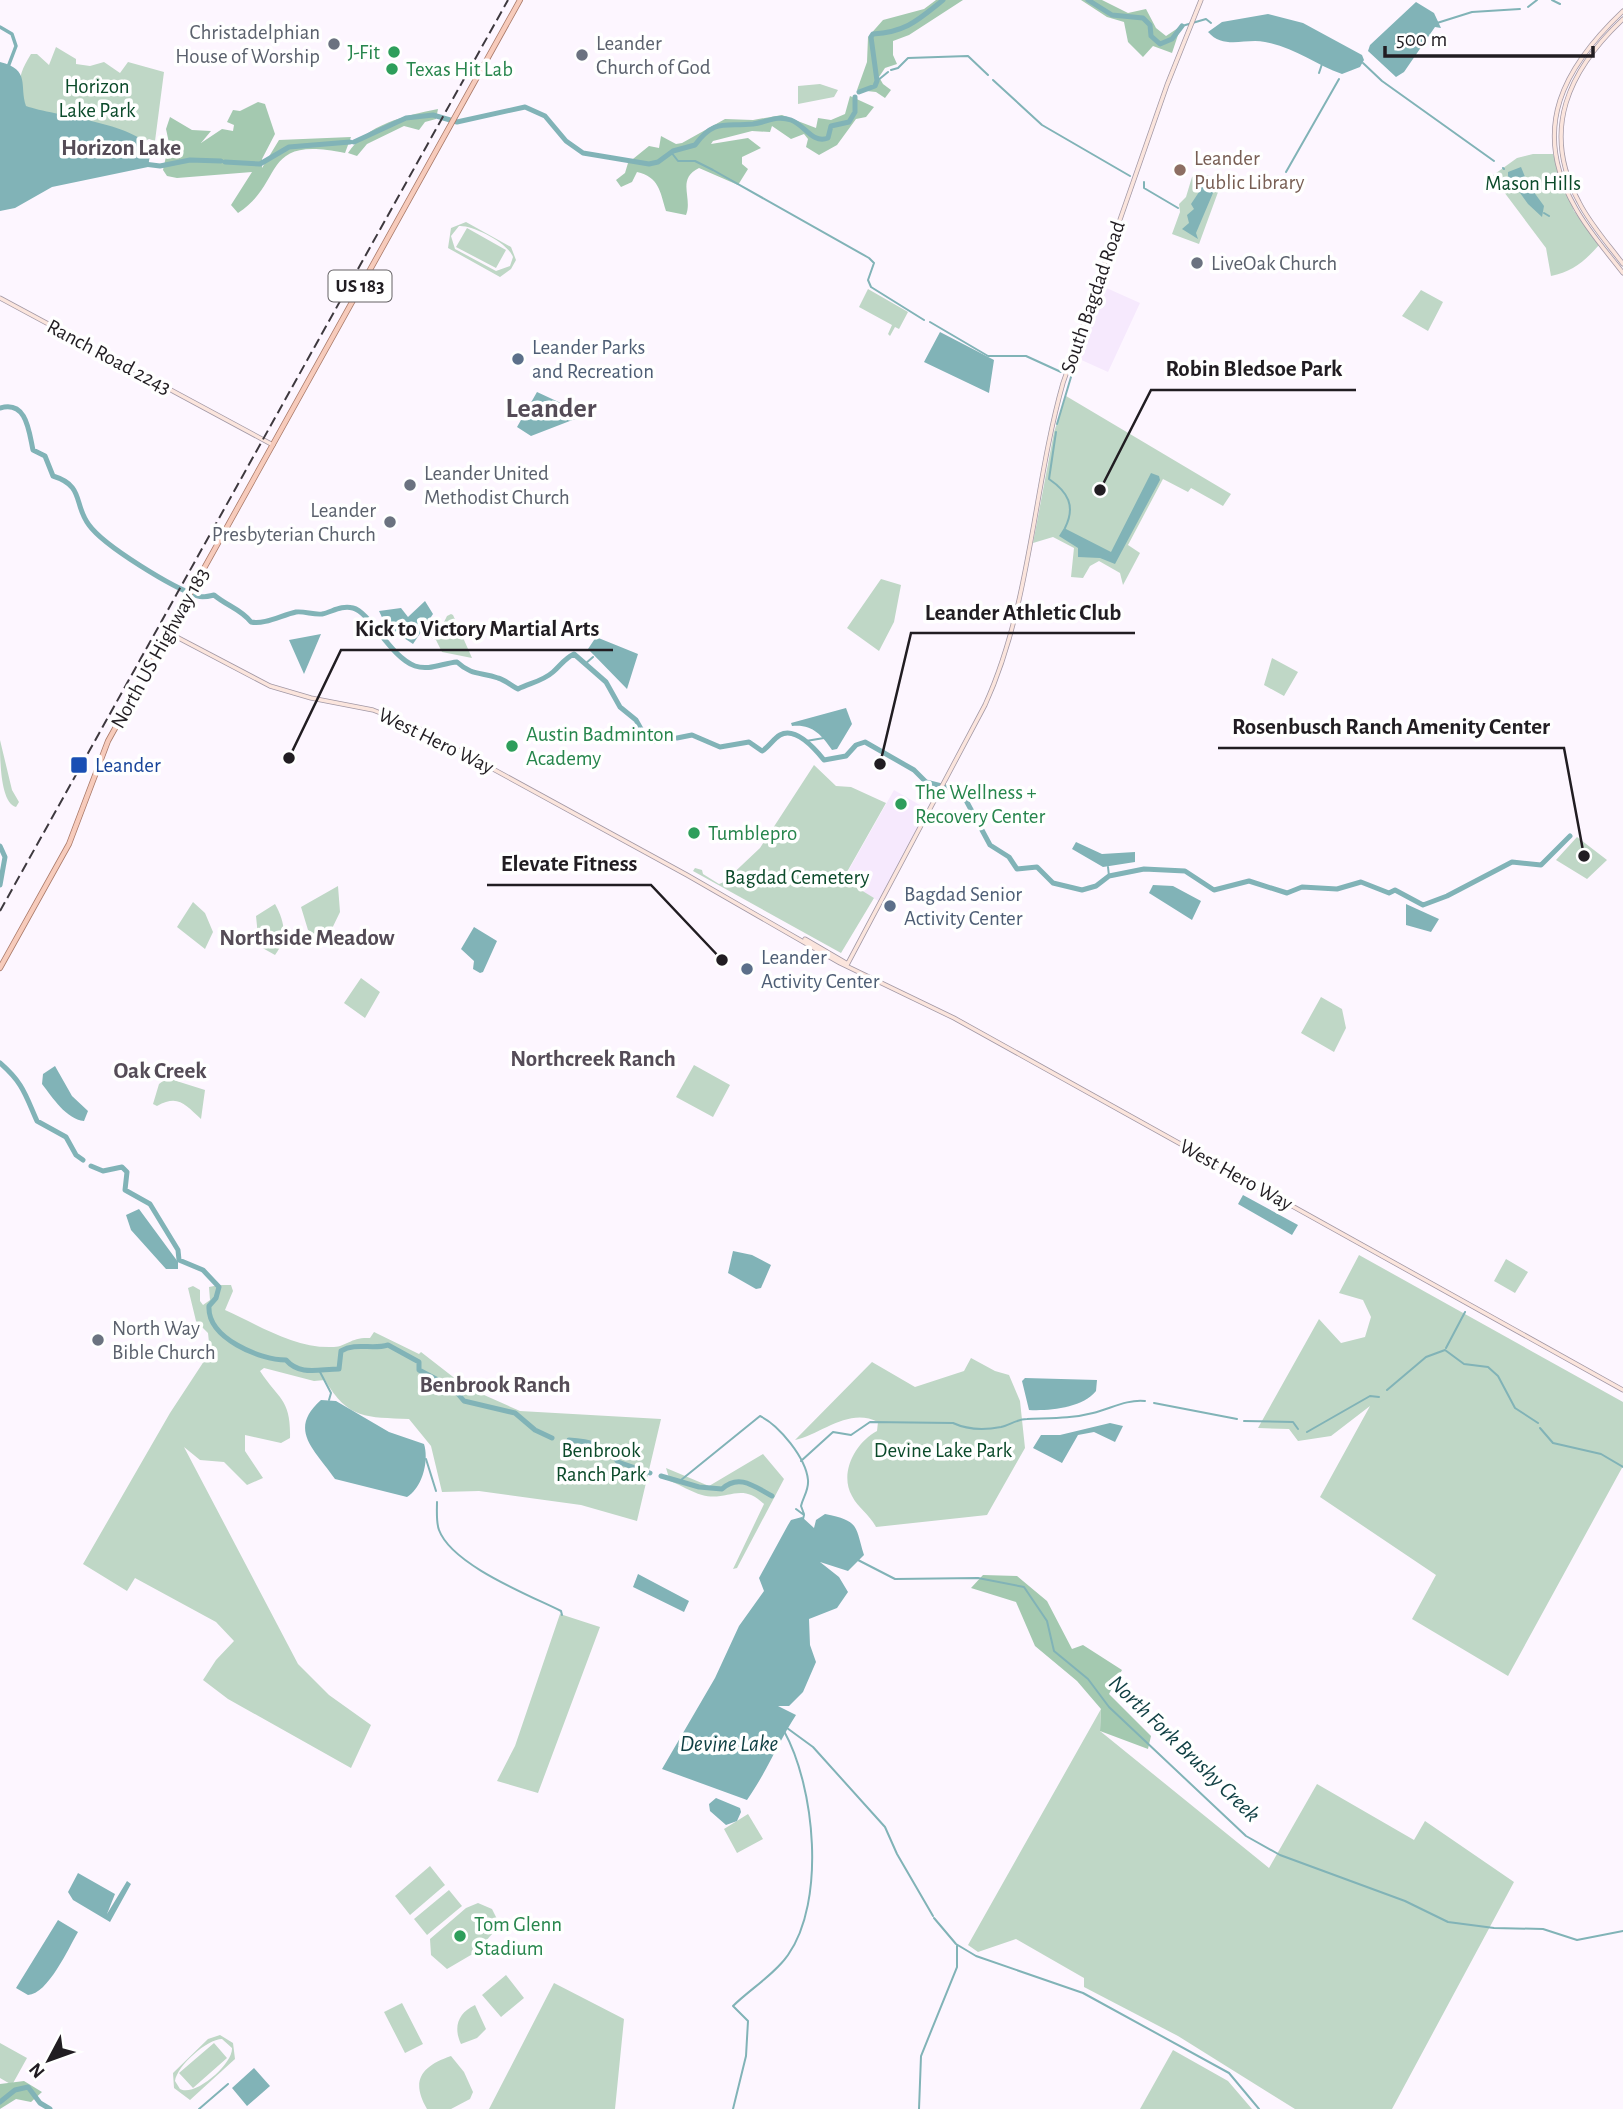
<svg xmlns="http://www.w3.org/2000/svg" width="1623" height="2109" font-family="'Alegreya Sans',sans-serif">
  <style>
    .industrial { fill: #f6e9fd }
    .green { fill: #bfd7c6; fill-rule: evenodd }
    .forest { fill: #a4c9b0 }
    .water { fill: #81b3b7 }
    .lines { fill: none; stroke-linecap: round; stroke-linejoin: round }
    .stream { stroke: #81b3b7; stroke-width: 2 }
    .canal { stroke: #81b3b7; stroke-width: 3.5 }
    .river { stroke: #81b3b7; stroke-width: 5 }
    .secondary-casing { stroke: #a298a5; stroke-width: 5 }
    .primary-casing { stroke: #a87868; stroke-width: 6 }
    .secondary { stroke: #fbe5dd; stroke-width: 3.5 }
    .primary { stroke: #f7cbbb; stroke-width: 4.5 }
    .rail { stroke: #3e393f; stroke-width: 2; stroke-dasharray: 10 5; stroke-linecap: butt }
    .worship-dot { fill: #6b7280; stroke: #fff; stroke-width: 2.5 }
    .leisure-dot { fill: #2e9e5b; stroke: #fff; stroke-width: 2.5 }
    .education-dot { fill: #8d6e63; stroke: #fff; stroke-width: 2.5 }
    .service-dot { fill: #5c6f8a; stroke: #fff; stroke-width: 2.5 }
    .transit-dot { fill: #1a4fb4; stroke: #fff; stroke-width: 2.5 }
    .labels { text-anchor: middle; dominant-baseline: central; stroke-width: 7; stroke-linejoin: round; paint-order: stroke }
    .shield { fill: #fff; stroke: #646164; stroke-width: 2 }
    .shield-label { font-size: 19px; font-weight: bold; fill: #211d22 }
    .worship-label { font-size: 21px; fill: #5b616d; stroke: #fff; text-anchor: start }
    .leisure-label { font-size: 21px; fill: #27864d; stroke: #fff; text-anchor: start }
    .park-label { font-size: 21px; fill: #0b4a2a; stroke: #fff }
    .education-label { font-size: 21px; fill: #785e54; stroke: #fff; text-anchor: start }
    .street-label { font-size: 21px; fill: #211d22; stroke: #fff }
    .service-label { font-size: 21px; fill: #4e5e75; stroke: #fff; text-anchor: start }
    .transit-label { font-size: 21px; fill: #164399; stroke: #fff; text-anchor: start }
    .neighbourhood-label { font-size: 23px; font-weight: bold; fill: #554c57; stroke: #fff }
    .water-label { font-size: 23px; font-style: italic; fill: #0f3f43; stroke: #fff }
    .district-label { font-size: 28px; font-weight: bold; fill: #554c57; stroke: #fff }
    .leader { fill: none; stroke: #211d22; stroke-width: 2.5 }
    .callout-dot { fill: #211d22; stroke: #fff; stroke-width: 2.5 }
    .callout-label { font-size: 23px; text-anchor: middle; font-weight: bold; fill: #211d22; stroke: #fff; stroke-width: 7; stroke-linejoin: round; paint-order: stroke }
  </style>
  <rect width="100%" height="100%" fill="#fdf6ff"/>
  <path class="industrial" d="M1102,286L1140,303L1108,372L1077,358Z
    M894,790L930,811L880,902L843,880Z"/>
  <path class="green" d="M56,47L76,59V64L90,66L104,62L120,73L128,62L164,72L155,141L149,139L141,143L21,111C18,86 17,76 31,54H37L49,65Z
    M820,84L838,90L834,97L798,104V86Z
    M1533,154H1553L1574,211L1599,245C1585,261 1572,272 1551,276L1546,248L1492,176L1517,158Z
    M1200,173L1216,178L1221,184L1199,244L1172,234L1180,212L1179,204L1186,197L1192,177Z
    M466,222L511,247L516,260L511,269L500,277L448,248L451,228ZM459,226C473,225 508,243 513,257L510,266L496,271L455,249L451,236Z
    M467,228L506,250L496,268L456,247Z
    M868,289L908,312L899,329L895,327L890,336L888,334L892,325L859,307Z
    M1421,290L1443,302L1428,331L1402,316Z
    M1066,396L1231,494L1223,506L1191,488L1188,492L1163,479L1128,545L1140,553L1123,585L1120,573L1099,561L1090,566L1083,578L1071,577L1074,548L1053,537L1033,543L1054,432Z
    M881,579L901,585L894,622L879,651L847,628Z
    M451,614L453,615L472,658L442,652L436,640L422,633L431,620L434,625L442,626L447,616Z
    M1272,658L1298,672L1284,696L1264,685Z
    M0,740L12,790L19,802L16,807C0,803 0,758 0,740Z
    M814,765L836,786L851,787L886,803L843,879L874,898L841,953L693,871L695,868L702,870L703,874L719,884L724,882L760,848Z
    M1577,837L1607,860L1587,879L1556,860Z
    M338,886L340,912L326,941L308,930L301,907Z
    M193,902L205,913L213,932L205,949L177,927Z
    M275,904C285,922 288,938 275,955L259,946L256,916Z
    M361,978L380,992L365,1018L344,1003Z
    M1321,997L1342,1009L1346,1028L1334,1052L1301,1033Z
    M694,1065L730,1085L713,1117L676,1097Z
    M167,1078L205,1090L201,1119C185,1105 179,1094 157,1106L153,1104L159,1084Z
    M1359,1255L1623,1402V1466L1508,1676L1412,1619L1436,1575L1320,1497L1370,1406L1331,1436L1298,1441L1289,1429L1258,1428L1319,1319L1341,1343L1365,1337L1371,1317L1363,1300L1339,1293Z
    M1506,1259L1528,1272L1515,1293L1494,1281Z
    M219,1285H231L233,1291L225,1310C259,1325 295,1349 334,1347C347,1346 351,1337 370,1338L374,1332L419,1354L421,1352L466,1387L520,1411L661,1419L637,1521L581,1505L479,1491L442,1492L431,1446L409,1419C367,1417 348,1420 325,1380L314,1381L264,1368L260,1371C279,1400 291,1399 290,1438L281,1443L245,1435V1451L263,1478L247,1485L224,1462L200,1460L184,1447L298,1664L329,1695L371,1725L351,1768L228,1699L203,1680L216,1660L234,1641L216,1622L135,1578L127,1591L83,1564L170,1413L210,1352L208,1333L196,1321L188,1288L193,1286L200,1290V1301L203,1305L210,1300L209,1287Z
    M971,1358L995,1371L1009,1375L1020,1401L1025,1448L987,1515L876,1527C870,1515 858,1508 852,1496C839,1473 855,1443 877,1431L878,1422C849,1407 822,1434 795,1440L872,1362L915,1387L964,1371Z
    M763,1454L784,1479L737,1568L733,1569L764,1504C741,1481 727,1502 702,1495C691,1492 681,1485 670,1481L666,1468L709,1486Z
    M560,1614L600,1627L538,1793L497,1781L515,1746Z
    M1101,1709L1100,1731L1269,1868L1317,1784L1414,1840L1425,1821L1514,1882L1392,2109H1295L1178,2036L1084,1987V1978L1016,1939L978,1952L968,1945Z
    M748,1814L763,1839L737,1853L724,1829Z
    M430,1866L445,1885L410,1915L395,1896Z
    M449,1890L462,1906L427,1935L414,1919Z
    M478,1903L492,1909L500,1925L476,1952L447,1969L431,1955L430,1939L466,1908Z
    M506,1975L524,1998L501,2017L482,1995Z
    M554,1983L624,2019L615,2109H489Z
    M402,2003L423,2044L405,2053L384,2012Z
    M475,2005L486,2029L477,2038L461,2044C453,2027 458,2013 475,2005Z
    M220,2035L233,2043L235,2059L190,2100L174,2088L173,2073L208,2039ZM222,2039L232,2048C233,2064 195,2097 180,2089L175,2081C177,2066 207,2039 222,2039Z
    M0,2043L27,2058L12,2085L0,2078Z
    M214,2043L227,2058L193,2088L179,2073Z
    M1173,2050L1228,2081L1252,2109H1140Z
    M451,2056L464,2072L473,2092L470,2099L451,2109H427C410,2080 422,2066 451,2056Z"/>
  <path class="forest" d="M936,0H963L909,35L893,41V55L897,64L885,68L879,77L883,84L891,90L885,98L876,92L857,90L867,62L868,37L883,20L924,9Z
    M1081,0H1102L1128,13L1146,9L1156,28L1166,36L1181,26L1172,53L1153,46L1143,57L1128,42L1124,22L1107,17Z
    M850,96L874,107L866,117L856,119L837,145L819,155L806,147L808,139L804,134L791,139L772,126L770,132L752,131L713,141L711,144L748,138L761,148L742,157V164L748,169L738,185L699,168C676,179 693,198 686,215L666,211C660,191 659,177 637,172L632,182L621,187L616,180L625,173L628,163L649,146L659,148L661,136L676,144L682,143L725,119L753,120L782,115L816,128L818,118L831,120L845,114Z
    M258,102L265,104L275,134L262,159V168L279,140L351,137L345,153C259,135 286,182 238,213L231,205L252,172L177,178L167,176L163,170L169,143L166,129L170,117L192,130L211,131L201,143L222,129L233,131L234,125L227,122L233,110L240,111Z
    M438,109L436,119L425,122L419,130L404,126L367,144L357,156L348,153C366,125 406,115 438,109Z
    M983,1575L1017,1576L1047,1601L1072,1649L1083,1645L1122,1670L1109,1694L1151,1736L1148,1749L1100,1731L1101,1709L1077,1681L1035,1646L1016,1602L971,1588Z
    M24,2081L42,2092L31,2102L16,2099L0,2109V2084Z"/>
  <path class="water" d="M1416,2L1434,13L1441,28L1435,27L1404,72L1396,77L1368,51L1370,45Z
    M1268,14L1303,23L1362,55L1364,60L1360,67L1342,74C1316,65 1294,47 1265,42C1245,38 1224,50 1208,32L1222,22Z
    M0,62C31,70 19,85 26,106C54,116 136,123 151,149L148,167L52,187L15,208L0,211Z
    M1521,167L1528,184L1544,206L1542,217L1528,204L1508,176V172Z
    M1201,181L1211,183L1213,193L1196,233L1198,239L1182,229L1189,223L1187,215L1194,209L1191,204L1201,189Z
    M940,332L994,360L989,393L924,362Z
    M537,392L578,411L575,419L531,436L517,427Z
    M1151,473L1159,476L1160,480L1115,564L1100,558L1078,557V548L1059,536L1064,528L1111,552Z
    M425,601L433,614L413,644L386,626L379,611L401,608L408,617Z
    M321,634L304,674L289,640Z
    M596,637L638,654L627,689L588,649Z
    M846,708L852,724L837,749L832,750C821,734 812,724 792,726L791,723Z
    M1076,842L1102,854L1135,852V862L1103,867L1072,849Z
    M1153,885L1173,886L1201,901L1192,920L1149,893Z
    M1406,904L1439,919L1431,932L1406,925Z
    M474,927L497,941L483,972L480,973L473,969L474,961L461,949Z
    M55,1066L72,1096L88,1111L84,1121C66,1119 53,1098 42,1084L43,1074Z
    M1243,1195L1298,1225L1292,1235L1238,1204Z
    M139,1209L178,1262V1269H166L131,1230L126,1215Z
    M733,1251L752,1255L771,1265L761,1288L756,1289L728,1273Z
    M1025,1378L1097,1380L1096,1391C1082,1408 1050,1411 1029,1410L1022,1381Z
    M321,1400L336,1401L389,1432L424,1444C429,1460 423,1487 407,1497L335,1479C315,1450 287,1430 321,1400Z
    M1110,1423L1123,1426L1115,1442L1094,1432L1078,1435L1062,1463L1033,1448L1041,1435H1060Z
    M825,1514C860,1521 855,1526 864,1555L848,1571L820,1562L839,1577L848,1592L837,1608L809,1619L810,1645L816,1662L803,1692L789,1706H778L796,1715C778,1743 766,1773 747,1800L662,1769L715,1678L739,1626L764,1591L759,1578L788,1525L791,1520L802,1517L814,1528L816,1520Z
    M638,1574L689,1601L684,1612L633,1587Z
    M716,1798L740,1808L741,1812L737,1821L726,1825L710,1811L709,1804Z
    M78,1873L115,1894L107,1914L127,1881L131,1884L110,1922L73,1900L68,1892Z
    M58,1920L78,1932C68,1949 48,1994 28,1995L16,1988Z
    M254,2068L270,2086L247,2106L232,2088Z"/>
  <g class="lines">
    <path class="stream" d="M1552,0L1560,4
      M1528,7L1537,0
      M1437,23L1472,12L1520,9
      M1182,26L1206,19L1211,23
      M1363,63L1382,81L1494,161
      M891,70L898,68L908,58L968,56L988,75
      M1319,73L1322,64
      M993,80L1042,125L1130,176
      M877,81L888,72
      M671,152L678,161H695L713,170L869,258L874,263L868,280L871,287L924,320
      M1503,168L1504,169
      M1286,172L1339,79
      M1144,182V188L1178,208
      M1544,213L1549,216
      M930,322L988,356H1026L1061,372
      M1057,424L1071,377
      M1056,432L1049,479C1068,492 1076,506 1065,528
      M370,624L372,622
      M585,664L593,657
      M806,741L824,738
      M1108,867L1109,876
      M1446,1348L1465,1312
      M319,1370L331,1393L329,1400
      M1387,1390L1426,1357L1445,1350L1464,1364L1488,1367L1498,1376L1515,1408L1538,1423
      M1154,1403L1237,1419
      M1244,1421L1293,1422L1298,1429
      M1540,1428L1553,1443L1601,1454L1623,1467
      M1307,1432L1370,1396L1379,1397
      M426,1459L436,1491
      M801,1461L833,1432L851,1435L870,1422L953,1423C968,1430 985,1430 1001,1427C1010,1425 1017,1419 1027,1419C1050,1418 1070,1419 1093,1413C1110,1409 1127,1399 1145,1401
      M681,1480L760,1416C779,1425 806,1458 808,1480C809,1490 803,1497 801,1506L804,1514
      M437,1502C437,1511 436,1522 439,1530C452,1565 529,1595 561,1611L562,1615
      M796,1509L804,1515L803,1519
      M858,1560L895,1579L978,1578L1024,1587L1047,1621L1054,1651L1088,1679L1109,1707L1246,1836L1280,1855L1405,1901L1448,1922L1494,1928L1543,1929L1577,1940L1623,1931
      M787,1728L813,1747L885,1827L897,1854L933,1916
      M934,1918L956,1944L976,1956L1083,1993L1229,2073L1259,2109
      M199,2109L228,2084
      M733,2109L746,2056L748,2021L733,2006C749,1990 775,1974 788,1955C826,1901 815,1787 784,1731
      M919,2109L921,2056L957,1967V1946"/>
    <path class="canal" d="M0,27L12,34L16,46L8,67"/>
    <path class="river" d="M1088,0L1112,15L1143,18L1150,25L1151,36L1160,44L1172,39L1182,26
      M859,92L875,86L877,81L871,37L873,34C906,32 918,20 943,0
      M354,142L406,118L433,115L457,122L525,107L545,116L566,141L583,153L649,164L658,162L673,151L695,145C715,118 725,127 753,124C768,122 776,115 791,120C805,125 812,144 828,138L831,126L849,122L855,112V97
      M225,162L260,164L289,147L350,142
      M144,164L160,166L190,160L221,161
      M0,408C27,400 29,432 33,450L45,456L53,476C85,486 73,504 89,525C104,546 173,588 198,596C202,598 210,596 214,595C227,606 241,609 251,622C264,625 282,615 296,612C305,611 313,615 322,614C332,612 341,605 353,608C370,612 390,657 415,666C429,671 443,663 457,662C472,676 481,672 498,678C505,680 512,686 518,689C530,683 543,681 553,672C561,665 564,659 574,654L606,682L620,707L636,720L645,736L654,741L667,739
      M677,738L692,735L720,747L749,742L762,751C769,747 773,739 780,735C796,726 816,750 824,760L846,756L856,745L865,742L914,770L926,782L961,791L990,845L1009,857L1017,869L1037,867L1053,883L1082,890L1096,886L1109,876L1144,869L1185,871L1214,890L1249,881L1287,893L1302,887L1337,889L1361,882L1389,893L1395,890L1423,905L1447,896L1512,862L1541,865L1570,836
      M0,846L5,857L0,885
      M0,1063C23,1083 25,1094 37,1121L66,1137L76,1155L83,1160
      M91,1166L103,1171L122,1167L127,1172L125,1190L150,1204L178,1250L179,1260L203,1270L219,1287L216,1298L209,1306C207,1338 260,1360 286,1360C300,1376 319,1369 339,1369L341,1351C356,1342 372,1350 388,1345L419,1362V1370L453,1388L464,1401L515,1413L535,1430L552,1438
      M569,1440C588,1441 608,1445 618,1462L650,1473
      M661,1476L699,1487L722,1489C739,1473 755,1487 772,1496
      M0,2102L15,2090L28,2087L40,2103L50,2109"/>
    <g class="secondary-casing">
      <path id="secondary" d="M1623,11C1564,67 1530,128 1575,207C1588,231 1607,252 1623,273
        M1623,19C1569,70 1540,130 1579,202C1590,224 1608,244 1623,264
        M0,298L273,445
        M169,633L270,686L311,698L373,710L418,728L687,875L840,963L954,1018L1623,1390
        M805,939L846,963
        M847,965L985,705C1031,604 1033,489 1063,383L1167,85L1201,0"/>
    </g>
    <g class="primary-casing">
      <path id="primary" d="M0,968L69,844L108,741L520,0"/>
    </g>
    <use href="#secondary" class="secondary"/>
    <use href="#primary" class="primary"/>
    <path class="rail" d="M0,911L508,0"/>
  </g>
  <g class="worship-dot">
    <circle cx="334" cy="44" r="7"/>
    <circle cx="582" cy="55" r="7"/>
    <circle cx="1197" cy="263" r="7"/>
    <circle cx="410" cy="485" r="7"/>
    <circle cx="390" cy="522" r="7"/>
    <circle cx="98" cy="1340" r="7"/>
  </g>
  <g class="leisure-dot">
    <circle cx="394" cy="52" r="7"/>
    <circle cx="392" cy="69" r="7"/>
    <circle cx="512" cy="746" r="7"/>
    <circle cx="901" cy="804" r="7"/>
    <circle cx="694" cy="833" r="7"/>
    <circle cx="460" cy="1936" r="7"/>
  </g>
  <circle class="education-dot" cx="1180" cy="170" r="7"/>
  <g class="service-dot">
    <circle cx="518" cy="359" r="7"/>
    <circle cx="890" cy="906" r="7"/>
    <circle cx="747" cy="969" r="7"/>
  </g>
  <rect class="transit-dot" x="70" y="756" width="18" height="18" rx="3.5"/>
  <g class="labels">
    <rect class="shield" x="328.5" y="270.5" width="63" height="31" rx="5"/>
    <g class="shield-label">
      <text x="360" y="286">US 183</text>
    </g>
    <g class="worship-label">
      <text x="320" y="32" text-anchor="end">Christadelphian<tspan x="320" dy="24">House of Worship</tspan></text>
      <text x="596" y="43">Leander<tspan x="596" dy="24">Church of God</tspan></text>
      <text x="1211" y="263">LiveOak Church</text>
      <text x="424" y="473">Leander United<tspan x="424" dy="24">Methodist Church</tspan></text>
      <text x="376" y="510" text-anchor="end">Leander<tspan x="376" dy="24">Presbyterian Church</tspan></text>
      <text x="112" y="1328">North Way<tspan x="112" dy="24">Bible Church</tspan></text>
    </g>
    <g class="leisure-label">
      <text x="380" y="52" text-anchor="end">J-Fit</text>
      <text x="406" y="69">Texas Hit Lab</text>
      <text x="526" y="734">Austin Badminton<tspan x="526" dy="24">Academy</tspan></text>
      <text x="915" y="792">The Wellness +<tspan x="915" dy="24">Recovery Center</tspan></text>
      <text x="708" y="833">Tumblepro</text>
      <text x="474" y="1924">Tom Glenn<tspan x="474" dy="24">Stadium</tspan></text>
    </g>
    <g class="park-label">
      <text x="97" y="86">Horizon<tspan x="97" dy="24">Lake Park</tspan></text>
      <text x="1533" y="183">Mason Hills</text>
      <text x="797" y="877">Bagdad Cemetery</text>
      <text x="601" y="1450">Benbrook<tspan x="601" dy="24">Ranch Park</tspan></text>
      <text x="943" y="1450">Devine Lake Park</text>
    </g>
    <g class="education-label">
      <text x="1194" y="158">Leander<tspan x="1194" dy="24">Public Library</tspan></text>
    </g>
    <g class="street-label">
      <text transform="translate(1093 297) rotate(-71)">South Bagdad Road</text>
      <text transform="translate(109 357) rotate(28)">Ranch Road 2243</text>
      <text transform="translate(160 648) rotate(-61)">North US Highway 183</text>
      <text transform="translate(436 741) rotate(26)">West Hero Way</text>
      <text transform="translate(1236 1175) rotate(29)">West Hero Way</text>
    </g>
    <g class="service-label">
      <text x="532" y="347">Leander Parks<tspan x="532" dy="24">and Recreation</tspan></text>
      <text x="904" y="894">Bagdad Senior<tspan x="904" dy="24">Activity Center</tspan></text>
      <text x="761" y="957">Leander<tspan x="761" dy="24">Activity Center</tspan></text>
    </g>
    <g class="transit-label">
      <text x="95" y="765">Leander</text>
    </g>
    <g class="neighbourhood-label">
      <text x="121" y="148">Horizon Lake</text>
      <text x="307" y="938">Northside Meadow</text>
      <text x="593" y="1059">Northcreek Ranch</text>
      <text x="160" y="1071">Oak Creek</text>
      <text x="495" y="1385">Benbrook Ranch</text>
    </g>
    <g class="water-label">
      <text x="729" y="1744">Devine Lake</text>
      <text transform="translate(1184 1749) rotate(44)">North Fork Brushy Creek</text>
    </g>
    <g class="district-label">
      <text x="551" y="409">Leander</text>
    </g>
  </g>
  <path class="leader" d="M1100 490L1151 390H1356M880 764L911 633H1135M289 758L341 650H613M1584 856L1564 748H1218M722 960L651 885H487"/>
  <g class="callout-dot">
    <circle cx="1100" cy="490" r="7"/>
    <circle cx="880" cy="764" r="7"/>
    <circle cx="289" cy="758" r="7"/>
    <circle cx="1584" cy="856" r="7"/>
    <circle cx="722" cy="960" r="7"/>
  </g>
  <g class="callout-label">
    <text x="1254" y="376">Robin Bledsoe Park</text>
    <text x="1023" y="620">Leander Athletic Club</text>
    <text x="477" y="636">Kick to Victory Martial Arts</text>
    <text x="1391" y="734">Rosenbusch Ranch Amenity Center</text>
    <text x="569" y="871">Elevate Fitness</text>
  </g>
  <g transform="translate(49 2060) rotate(229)" stroke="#ffffff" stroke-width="5" paint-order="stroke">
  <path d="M0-5L12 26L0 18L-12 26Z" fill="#211d22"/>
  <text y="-10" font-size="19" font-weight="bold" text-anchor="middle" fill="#211d22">N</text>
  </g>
  <path d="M1385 46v10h208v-10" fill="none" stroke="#211d22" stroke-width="3.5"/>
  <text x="1396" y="46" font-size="21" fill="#211d22" stroke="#ffffff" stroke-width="5" paint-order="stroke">500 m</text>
</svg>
